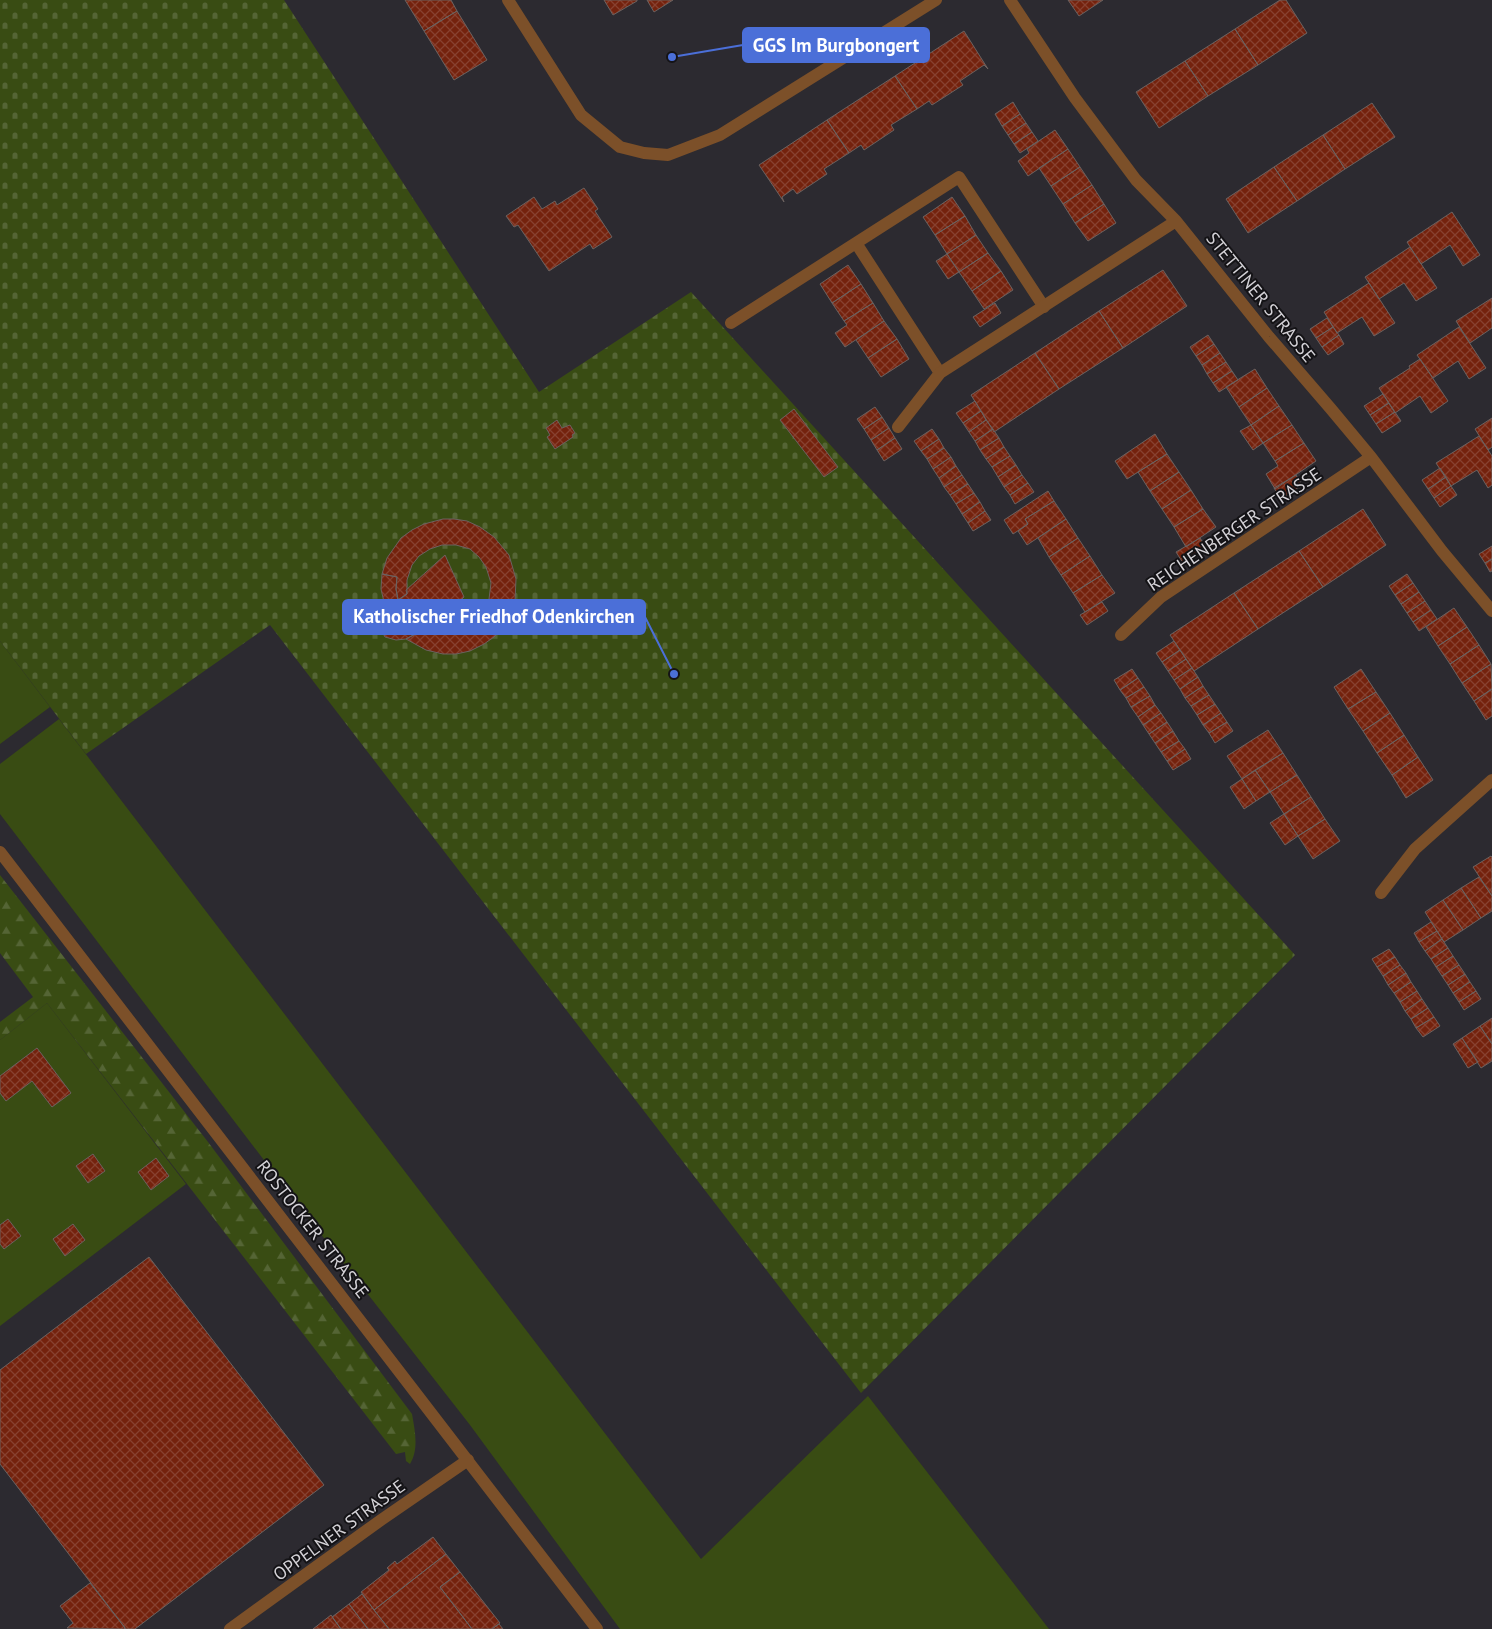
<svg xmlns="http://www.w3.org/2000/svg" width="1492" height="1629" font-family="'PT Sans',sans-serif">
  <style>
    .green { fill: #394c13 }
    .forest { fill: url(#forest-firs) }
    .cemetery { fill: url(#cemetery-stones) }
    .building { fill: url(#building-cross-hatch); stroke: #6b6260 }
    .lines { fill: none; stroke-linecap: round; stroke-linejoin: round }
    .pedestrian { stroke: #7c5029; stroke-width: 12 }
    .minor { stroke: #7c5029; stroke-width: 12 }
    .labels { text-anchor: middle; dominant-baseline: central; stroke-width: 4; stroke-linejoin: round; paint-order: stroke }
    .street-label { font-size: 18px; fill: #d4d2d7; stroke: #141316 }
    .leader { fill: none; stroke: #4b6fd8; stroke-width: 2 }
    .callout-dot { fill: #4b6fd8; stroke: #141316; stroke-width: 2 }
    .callout { fill: #4b6fd8; stroke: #4b6fd8; stroke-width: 2 }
    .callout-label { font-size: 19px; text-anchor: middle; font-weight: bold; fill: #fff }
  </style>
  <defs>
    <pattern id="forest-firs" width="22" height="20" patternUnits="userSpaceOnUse" patternTransform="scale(1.25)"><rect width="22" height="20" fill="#394c13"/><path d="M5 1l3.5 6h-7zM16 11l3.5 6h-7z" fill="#556535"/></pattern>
    <pattern id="cemetery-stones" width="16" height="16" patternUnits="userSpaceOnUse" patternTransform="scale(1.25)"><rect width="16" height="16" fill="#394c13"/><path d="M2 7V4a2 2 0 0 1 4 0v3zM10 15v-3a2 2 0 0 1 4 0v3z" fill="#556535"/></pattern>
    <pattern id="building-cross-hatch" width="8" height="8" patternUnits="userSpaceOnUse" patternTransform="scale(1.25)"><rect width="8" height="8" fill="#74220d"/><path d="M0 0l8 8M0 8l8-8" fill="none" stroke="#874130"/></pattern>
  </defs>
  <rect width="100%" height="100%" fill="#2c2a30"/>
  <path class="green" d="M0,641L50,707L0,744Z
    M59,719L701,1559L868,1396L1049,1629H620L470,1425L302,1210L0,814V764Z
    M47,1003L186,1184L0,1326V1040Z"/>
  <path class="forest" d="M0,875L208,1142L412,1414C415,1431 419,1449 410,1464L406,1461L405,1452L396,1454L47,1003L0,1040V1022L33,997L0,953Z"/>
  <path class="cemetery" d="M0,0H284L539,392L691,292L1295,955L861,1393L270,625L86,754L0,641Z"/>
  <path class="building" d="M405,0H451L457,11L424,31Z
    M604,0H637V1L613,15Z
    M647,0H673L654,12Z
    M1068,0H1103L1079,16Z
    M1280,0H1286L1307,33L1258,65L1235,29Z
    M457,11L487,60L454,80L424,31Z
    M1235,29L1258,65L1208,96L1185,61Z
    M964,31L988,69L984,65L960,81L963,85L932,105L929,101L917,109L895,76Z
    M1185,61L1208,96L1159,128L1136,92Z
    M895,76L917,109L891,125L894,130L864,150L861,145L849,153L827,120Z
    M1013,102L1020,114L1002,126L995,114Z
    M1372,103L1395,137L1345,169L1323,135Z
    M1020,114L1026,123L1008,135L1002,126Z
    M827,120L849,153L824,169L827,174L797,194L793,189L782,197L784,202L759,165Z
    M1026,123L1032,132L1014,144L1008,135Z
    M1055,130L1068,149L1028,176L1018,161L1029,153L1027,149Z
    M1032,132L1038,141L1020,153L1014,144Z
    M1323,135L1345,169L1297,201L1274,167Z
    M1068,149L1080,167L1051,186L1039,168Z
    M1080,167L1092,185L1063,204L1051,186Z
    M1274,167L1297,201L1248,233L1226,199Z
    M1092,185L1104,204L1075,223L1063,204Z
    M584,188L598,209L595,211L612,237L593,249L590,244L549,271L518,225L514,227L506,216L534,197L542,209L555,201L557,205Z
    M952,197L965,216L935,235L923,217Z
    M1104,204L1116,223L1088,241L1075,223Z
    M1452,212L1480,255L1463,266L1450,245L1421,264L1407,242Z
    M965,216L976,235L947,254L935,235Z
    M976,235L988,253L959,272L947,254Z
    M1410,247L1437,288L1416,301L1404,283L1379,299L1365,277Z
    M988,253L1001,271L972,291L959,272Z
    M947,254L959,272L948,279L936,261Z
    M848,265L861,284L832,303L820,284Z
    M1163,270L1187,306L1123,348L1099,311Z
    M1001,271L1013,290L984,309L972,291Z
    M1369,283L1395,323L1374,336L1362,317L1337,333L1324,312Z
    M861,284L873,303L844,321L832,303Z
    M1492,298V328L1470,343L1456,321Z
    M873,303L884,321L845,347L835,333L847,325L844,321Z
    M995,303L1001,313L980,327L973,317Z
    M1099,311L1123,348L1059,389L1035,353Z
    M1327,318L1333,327L1316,338L1310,329Z
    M884,321L897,339L868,358L856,340Z
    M1333,327L1339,335L1322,347L1316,338Z
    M1459,327L1486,368L1469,379L1458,361L1433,378L1417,355Z
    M1208,335L1214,344L1196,356L1190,347Z
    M1339,335L1344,344L1328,355L1322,347Z
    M897,339L909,359L881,377L868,358Z
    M1214,344L1220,353L1202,365L1196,356Z
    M1035,353L1059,389L994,432L971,395Z
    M1220,353L1226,362L1207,374L1202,365Z
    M1420,359L1448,401L1431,413L1420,396L1395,413L1379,388L1410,368L1409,366Z
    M1226,362L1232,371L1213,383L1207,374Z
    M1255,369L1267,388L1239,407L1226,387Z
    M1232,371L1238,380L1219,392L1213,383Z
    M1267,388L1279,406L1251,425L1239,407Z
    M1383,394L1389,403L1370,415L1364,406Z
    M975,401L981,411L963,423L956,413Z
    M1389,403L1395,412L1376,424L1370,415Z
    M1279,406L1292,425L1263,443L1251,425Z
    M875,407L882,417L864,429L857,419Z
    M794,409L838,467L824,477L780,420Z
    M981,411L986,420L969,432L963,423Z
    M1395,412L1401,421L1382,433L1376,424Z
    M882,417L889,428L871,440L864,429Z
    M1492,418V447L1488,450L1475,429Z
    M557,420L562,428L570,425L575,433L572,435L573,437L555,449L547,437L550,435L546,428Z
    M986,420L993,429L975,441L969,432Z
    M1251,425L1263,443L1253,450L1240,431Z
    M1292,425L1304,443L1275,461L1263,443Z
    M889,428L895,438L877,450L871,440Z
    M932,429L939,439L921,451L914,441Z
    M993,429L999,438L980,450L975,441Z
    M1155,434L1167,454L1127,479L1115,461Z
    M1479,436L1492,456V485L1488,488L1477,470L1451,486L1436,463Z
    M895,438L902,449L884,461L877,450Z
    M999,438L1004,447L986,459L980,450Z
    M939,439L944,448L927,459L921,451Z
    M1304,443L1316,461L1275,489L1266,474L1278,466L1275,461Z
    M1004,447L1010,456L992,467L986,459Z
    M944,448L951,457L933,469L927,459Z
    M1167,454L1179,472L1150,491L1138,472Z
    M1010,456L1016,465L998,477L992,467Z
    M951,457L956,466L939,478L933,469Z
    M1016,465L1022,475L1004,487L998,477Z
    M956,466L962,475L944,487L939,478Z
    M1440,468L1446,477L1428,489L1422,480Z
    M1179,472L1191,490L1162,509L1150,491Z
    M962,475L968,484L950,495L944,487Z
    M1022,475L1028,483L1010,495L1004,487Z
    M1296,475L1302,485L1281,499L1274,488Z
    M1446,477L1451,486L1434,498L1428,489Z
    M1028,483L1034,492L1015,504L1010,495Z
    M968,484L974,493L956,504L950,495Z
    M1451,486L1457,495L1440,507L1434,498Z
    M1191,490L1203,509L1174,527L1162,509Z
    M1048,491L1054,501L1025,519L1028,524L1013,534L1004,520Z
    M974,493L980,502L962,514L956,504Z
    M1054,501L1066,519L1027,545L1018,531L1028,524L1025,519Z
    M980,502L985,511L968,523L962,514Z
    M1203,509L1216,527L1186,547L1174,527Z
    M1363,509L1386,545L1323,587L1299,551Z
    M985,511L991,520L973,531L968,523Z
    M443,519H454L467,521L480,527L494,537L509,555L516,579L515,601L509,616L503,627L494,637L484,644L470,651L456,654H443L426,650L406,639L431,625L445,629L459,628L471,623L480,615L489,599L491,583L486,567L479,557L470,549L456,545H442L430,549L419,556L412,565L407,580V594L398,600L396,589L397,577L382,574L387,558L401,538L412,530L424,524Z
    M1066,519L1078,538L1049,557L1038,538Z
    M1078,538L1090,556L1061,575L1049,557Z
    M1200,538L1206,547L1183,563L1176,552Z
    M1492,546V559L1485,563L1479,554Z
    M1299,551L1323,587L1258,629L1234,593Z
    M445,555L464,597L437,623L406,639L396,640L385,637L379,626L383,614L398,600L407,594L406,590Z
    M1090,556L1102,575L1073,593L1061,575Z
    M1492,559V571L1490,572L1485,563Z
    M382,574L397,577L396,589L398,600L386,611L381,589Z
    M1407,574L1413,583L1395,595L1389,586Z
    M1102,575L1115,593L1085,612L1073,593Z
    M1413,583L1419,592L1401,604L1395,595Z
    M1419,592L1425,601L1407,613L1401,604Z
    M1234,593L1258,629L1194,671L1170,635Z
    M1425,601L1431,610L1413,622L1407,613Z
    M1102,602L1108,611L1087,625L1080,615Z
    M1454,608L1467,627L1438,646L1426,627Z
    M1431,610L1437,619L1419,631L1413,622Z
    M1467,627L1479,645L1450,664L1438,646Z
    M1174,641L1180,650L1162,662L1156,653Z
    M1479,645L1491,664L1462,683L1450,664Z
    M1180,650L1186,659L1168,671L1162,662Z
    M1186,659L1192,668L1174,680L1168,671Z
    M1491,664L1492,689L1474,701L1462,683Z
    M1192,668L1198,677L1180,689L1174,680Z
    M1132,669L1138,678L1120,690L1114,680Z
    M1361,669L1376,692L1348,709L1334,687Z
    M1198,677L1203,686L1185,698L1180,689Z
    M1138,678L1144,687L1126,698L1120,690Z
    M1203,686L1209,695L1191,706L1185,698Z
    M1144,687L1150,696L1131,707L1126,698Z
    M1492,689V716L1486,720L1474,701Z
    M1376,692L1390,713L1363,731L1348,709Z
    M1209,695L1215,704L1197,715L1191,706Z
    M1150,696L1155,705L1138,717L1131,707Z
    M1215,704L1221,713L1203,725L1197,715Z
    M1155,705L1161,713L1143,725L1138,717Z
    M1161,713L1167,722L1149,734L1143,725Z
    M1221,713L1227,722L1209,733L1203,725Z
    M1390,713L1404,735L1377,753L1363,731Z
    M1167,722L1173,731L1155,743L1149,734Z
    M1227,722L1233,731L1215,743L1209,733Z
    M1268,730L1283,753L1242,779L1227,756Z
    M1173,731L1179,741L1161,752L1155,743Z
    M1404,735L1418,757L1392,775L1377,753Z
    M1179,741L1185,749L1167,761L1161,752Z
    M1185,749L1191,759L1173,770L1167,761Z
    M1283,753L1297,775L1270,792L1255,770Z
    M1418,757L1433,780L1406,798L1392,775Z
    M1255,770L1270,792L1256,801L1242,779Z
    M1297,775L1311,797L1284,814L1270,792Z
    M1242,779L1256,801L1244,809L1230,787Z
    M1311,797L1325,819L1298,836L1284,814Z
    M1284,814L1298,836L1285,845L1270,823Z
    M1325,819L1340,841L1313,859L1298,836Z
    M1491,856L1492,857V896L1473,867Z
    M1479,877L1492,896V911L1481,918L1461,888Z
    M1461,888L1481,918L1463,930L1443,900Z
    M1443,900L1463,930L1444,942L1425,912Z
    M1431,922L1437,931L1419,942L1414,933Z
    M1437,931L1442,939L1425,951L1419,942Z
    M1442,939L1448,948L1431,959L1425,951Z
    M1448,948L1453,956L1436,967L1431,959Z
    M1389,949L1395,957L1377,967L1372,959Z
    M1453,956L1459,965L1442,976L1436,967Z
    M1395,957L1400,965L1383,976L1377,967Z
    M1400,965L1406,973L1388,985L1383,976Z
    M1459,965L1465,974L1448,985L1442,976Z
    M1406,973L1411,982L1394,993L1388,985Z
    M1465,974L1470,982L1453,993L1448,985Z
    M1411,982L1417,991L1400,1002L1394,993Z
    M1470,982L1476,991L1459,1002L1453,993Z
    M1417,991L1422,999L1405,1011L1400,1002Z
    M1476,991L1481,999L1464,1010L1459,1002Z
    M1422,999L1428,1008L1411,1019L1405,1011Z
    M1428,1008L1434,1017L1416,1028L1411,1019Z
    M1434,1017L1440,1026L1423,1037L1416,1028Z
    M1492,1018V1044L1480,1026Z
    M1480,1026L1492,1044V1061L1481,1068L1462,1038Z
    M1462,1038L1478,1062L1468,1068L1453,1044Z
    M37,1048L71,1093L52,1107L32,1081L6,1101L0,1093V1076Z
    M93,1154L105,1171L88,1183L76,1166Z
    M156,1158L169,1176L151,1190L138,1172Z
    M8,1219L21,1236L4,1249L0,1244V1225Z
    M73,1224L85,1240L65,1256L53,1239Z
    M149,1257L324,1485L135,1629H126L0,1464V1370Z
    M433,1537L446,1554L374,1610L361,1592L389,1570L387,1568L395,1561L397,1564Z
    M446,1554L460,1572L440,1587L472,1629H389L374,1610Z
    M460,1572L500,1623L492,1629H472L440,1587Z
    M90,1583L125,1628L124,1629L67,1628L73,1623L60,1606Z
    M362,1594L374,1610L389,1629H368L349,1604Z
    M349,1604L368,1629H341L332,1617Z
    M331,1615L341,1629H313Z
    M499,1624L503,1629H492Z"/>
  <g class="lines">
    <path class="pedestrian" d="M856,243L940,373
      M731,323L959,177L1044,307"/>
    <path class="minor" d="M508,0L581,115L620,147L644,153L668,155L720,135L936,0
      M1010,0L1075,98L1136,180L1176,221L1269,337L1331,409L1371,457L1442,551L1492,611
      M898,427L940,373L1176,221
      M1121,635L1161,597L1371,457
      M0,852L597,1629
      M1381,893L1415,849L1492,780
      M230,1629L381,1520L468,1460"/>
  </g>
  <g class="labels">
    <g class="street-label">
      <text transform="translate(1261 297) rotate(51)">STETTINER STRASSE</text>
      <text transform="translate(1234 529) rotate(-34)">REICHENBERGER STRASSE</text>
      <text transform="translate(313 1229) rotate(52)">ROSTOCKER STRASSE</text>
      <text transform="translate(339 1530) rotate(-36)">OPPELNER STRASSE</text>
    </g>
  </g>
  <path class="leader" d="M672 57L743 45M674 674L645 617"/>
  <g class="callout-dot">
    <circle cx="672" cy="57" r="5"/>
    <circle cx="674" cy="674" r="5"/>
  </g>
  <g class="callout">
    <rect x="743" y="28" width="186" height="34" rx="5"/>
    <rect x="343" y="600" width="302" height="34" rx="5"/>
  </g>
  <g class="callout-label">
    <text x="836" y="52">GGS Im Burgbongert</text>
    <text x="494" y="623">Katholischer Friedhof Odenkirchen</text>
  </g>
</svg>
